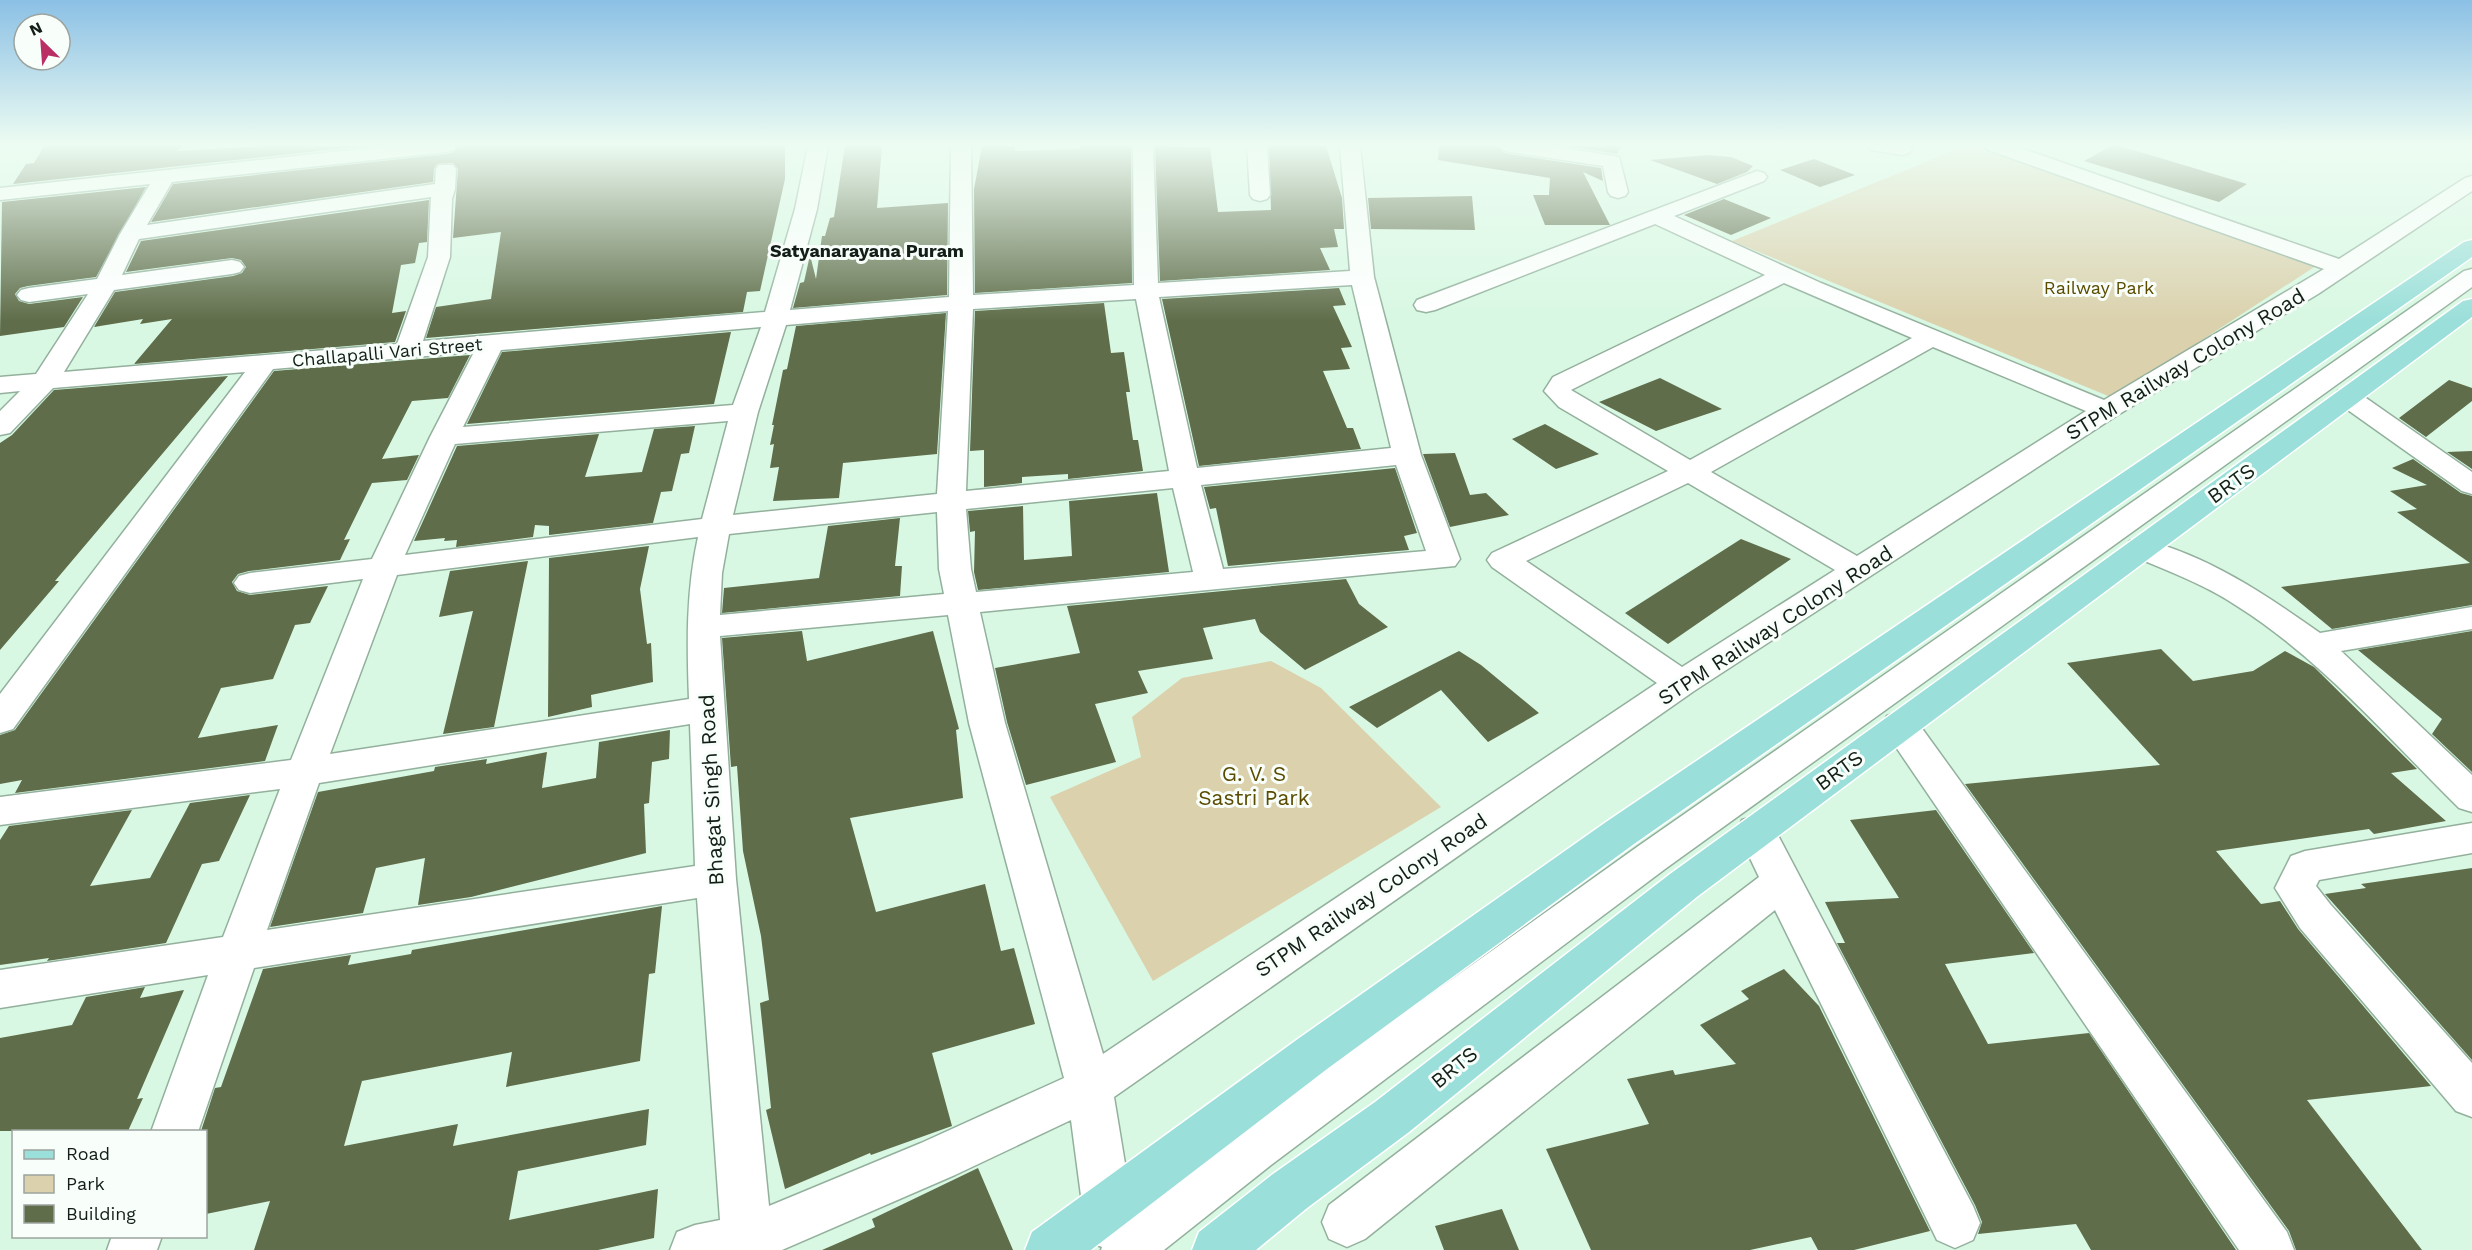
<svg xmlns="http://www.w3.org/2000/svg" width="2472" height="1250" font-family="'Work Sans',sans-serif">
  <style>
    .green { fill: #dbd1ad }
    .building { fill: #5f6d4a }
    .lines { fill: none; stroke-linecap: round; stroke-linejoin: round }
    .minor-casing { stroke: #93b09d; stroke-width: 3 }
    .major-casing { stroke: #fff; stroke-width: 3 }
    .minor { fill: #fff; fill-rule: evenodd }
    .major { fill: #9bdfda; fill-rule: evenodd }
    .labels { text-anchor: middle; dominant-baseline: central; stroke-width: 6; stroke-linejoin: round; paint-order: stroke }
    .far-neighbourhood-label { font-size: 18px; font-weight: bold; fill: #131e17; stroke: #f8fefa }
    .far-park-label { font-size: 18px; fill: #5b4b01; stroke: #f8fefa }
    .far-street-label { font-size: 18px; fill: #131e17; stroke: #f8fefa }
    .street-label { font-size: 21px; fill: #131e17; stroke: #f8fefa }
    .park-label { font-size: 21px; fill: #5b4b01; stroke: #f8fefa }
  </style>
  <rect width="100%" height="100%" fill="#d8f8e3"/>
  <path class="green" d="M1965,146H1986L2325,260L2113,398L1732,241Z
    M1271,661L1321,688L1441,807L1153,981L1050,797L1141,757L1132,717L1182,678Z"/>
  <path class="building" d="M44,146H183L176,151L265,146H365L13,184L26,164L34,163Z
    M458,146H785V179L760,291L747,292L743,312L426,338L436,307L491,299L501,232L453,238L458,169L453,163L437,164L434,169L433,182L151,222L173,184L446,154L454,152Z
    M845,146H882L877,208L948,203L947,295L793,308L800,283L804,282L810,255L816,279L822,236H825L830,218L834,217Z
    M982,146H1015V151L1079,149L1080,146H1131L1132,283L975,293L974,189Z
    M1155,146L1210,147L1218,212L1271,210L1269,146H1326L1342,198L1344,229H1334L1338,247L1320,248L1330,270L1160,281Z
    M1439,146H1499L1503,152L1510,154L1601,168L1603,181L1583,172L1610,225H1545L1533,195H1549L1550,178L1438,160Z
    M1568,146H1621L1617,154Z
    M2111,146H2120L2247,184L2219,202L2084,161Z
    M1708,155L1731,157L1753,166L1747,172L1717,184L1650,160Z
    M1814,159L1855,175L1820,187L1780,170Z
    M146,187L96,277L28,286L20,288L15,294L19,301L29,304L83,297L64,327L0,336L2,202Z
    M1472,196L1475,230L1371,229L1368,198Z
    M1724,199L1771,218L1731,235L1684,215Z
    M429,200L427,242L419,243L415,263L401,265L392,313L406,311L395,342L134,364L172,319L140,324L143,319L94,327L115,292L233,276L242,273L246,267L241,260L232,258L126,272L141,241Z
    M1339,288L1346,305L1333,306L1352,347L1341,348L1350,369L1323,371L1347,428H1353L1361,449L1199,466L1162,299Z
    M1104,303L1111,353L1124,352L1130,392H1126L1133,440H1138L1143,471L1068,479V474L1022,477V483L984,487V450L970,451L975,311Z
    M946,313L937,454L843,463L839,498L773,501L779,467L770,468L774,444L770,445L774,425H772L783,370L787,369L796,326Z
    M731,332L714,404L467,424L502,352Z
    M470,355L448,398L412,401L382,459L419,455L407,480L372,483L344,540L350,539L340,560L249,571L238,574L232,582L237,591L250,595L328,586L310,623L295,625L273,679L221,688L198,738L278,725L265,761L15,793L22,780L0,784V735L15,730L274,371Z
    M228,376L55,581H59L0,650V443L12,435L54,390Z
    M1660,378L1722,409L1656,431L1599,402Z
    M2449,380L2472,388V401L2426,437L2399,418Z
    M1545,424L1599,454L1556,469L1512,439Z
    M695,426L689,453L681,454L672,491L661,492L653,523L549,535V526L535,525L533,537L456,547L457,540L444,541L445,538L414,541L457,446L599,434L585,477L642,472L654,429Z
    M2472,451V469L2447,452Z
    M1455,453L1470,495L1486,493L1509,515L1450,527L1423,454Z
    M2413,459L2461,493L2472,496V605L2332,629L2281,587L2470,563L2397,512L2417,509L2390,491L2427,485L2392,468Z
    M1395,468L1417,533L1404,536L1409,550L1228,566L1216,508L1210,509L1204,487Z
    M1157,493L1169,572L978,590L974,572L975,531L970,532L968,511L1023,506L1024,560L1072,556L1069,501Z
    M900,518L895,566H902L900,596L722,613L724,588L819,578L828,526Z
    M1741,539L1791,559L1668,644L1625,613Z
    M649,546L640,589L647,644L651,643L653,682L591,695L592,707L548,717L549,558Z
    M528,561L494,727L443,734L473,611L439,617L450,571Z
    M1346,579L1359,604L1388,627L1305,670L1260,632L1255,619L1203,628L1213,659L1138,671L1148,693L1095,704L1116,762L1026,785L1007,722L995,668L1080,653L1067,606Z
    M802,631L807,661L933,631L959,729L956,730L963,798L850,818L876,912L985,884L1001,951L1014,948L1035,1024L932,1053L952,1126L871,1155L870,1153L785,1189L766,1110L771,1108L760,1003L769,1000L761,936L743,851L737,766L731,767L722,638Z
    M2472,631V772L2432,734L2442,719L2358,650Z
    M2161,649L2193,681L2253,671L2285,651L2314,667L2417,769L2391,773L2446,821L2374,834L2369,829L2216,851L2261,904L2280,901L2298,929L2431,1086L2307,1100L2422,1250H2296L2289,1231L1965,784L2160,765L2067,663Z
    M1459,651L1481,665L1539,713L1488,742L1441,690L1377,728L1349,707Z
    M670,730L669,759L652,762L649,803L644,804L646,853L471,897L418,905L425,858L376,868L363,913L270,927L318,792L434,771L435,767L487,759L486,764L547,752L542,788L596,778L599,742Z
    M250,795L219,861L202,864L166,943L47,961L49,958L0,965V840L9,826L132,810L90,886L150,878L190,803Z
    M1936,810L2034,953L1945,964L1988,1044L2089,1033L2236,1250H2091L2076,1224L1978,1234L1982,1222L1975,1205L1837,943H1845L1825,902L1899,898L1850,820Z
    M2472,868V1060L2325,894L2366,888L2361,884Z
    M662,906L655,973L649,974L640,1061L506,1087L512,1052L362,1081L344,1146L458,1124L453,1146L649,1109L646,1145L518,1171L509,1220L658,1189L654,1238L598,1250H254L270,1201L206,1214V1131H201L215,1088L221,1087L263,969L351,955L348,965L411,954L412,950Z
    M1784,969L1819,1006L1930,1231L1854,1250H1818L1811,1237L1750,1250H1591L1546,1149L1649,1124L1627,1079L1673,1070L1675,1075L1736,1064L1700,1025L1749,999L1741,991Z
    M145,987L140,998L184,990L137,1099L143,1098L128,1131H0V1038L72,1025L86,997Z
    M978,1168L1013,1250H822L875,1227L872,1219Z
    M1502,1209L1519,1250H1444L1435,1226Z"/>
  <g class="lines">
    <g class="minor-casing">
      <path id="minor" d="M388,146H456L453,150L446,152L172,182L147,225L435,184L436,169L439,165H453L456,169L455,189L452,199L450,257L423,341L765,312L795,209L808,146H828L817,209L790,310L949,297L951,146H971L973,295L1134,285L1133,146H1153L1158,283L1350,271L1340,146H1360L1374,277L1421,455L1460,559L1455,566L980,612L1005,723L1103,1054L1657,683L1492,567L1487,560L1492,553L1668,471L1559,407L1544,391L1553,377L1765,275L1655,224L1435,310L1426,312L1417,310L1414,305L1417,300L1757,171L1764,173L1767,177L1764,181L1674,216L1821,283L2104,400L2324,269L1988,150L1985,146H2015L2339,259L2465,178L2472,176V191L2318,294L2116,416L1694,691L1114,1097L1133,1212L1237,1133L1637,847L2464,271L2472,269V287L1665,869L1271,1165L1164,1250H1101L1102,1247L1092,1243L1085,1226L1071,1120L955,1175L782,1250H670L677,1232L695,1225L720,1220L697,898L254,968L198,1132H151L208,975L0,1008V970L223,937L280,789L0,825V797L291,760L363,579L250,593L239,590L234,583L239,576L250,573L372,559L430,437L474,352L273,369L13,729L0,733V694L245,372L53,388L10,433L0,435V411L20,391L0,393V377L36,374L88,294L29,302L21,300L17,295L21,290L29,288L97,279L120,234L150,184L0,200V188ZM431,197L428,257L397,344L64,372L114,290L232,274L240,272L244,267L240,262L232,260L122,275L139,239ZM1784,283L1912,338L1690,460L1571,390ZM1352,285L1391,448L1197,468L1159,297ZM1136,299L1169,471L966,491L973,309ZM948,311L937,494L733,515L758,412L786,325ZM761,327L733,405L463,427L501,350ZM1933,347L2086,411L1857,556L1711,472ZM728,421L702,519L405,555L455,444ZM1396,465L1426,551L1223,569L1201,485ZM1688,483L1835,570L1682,667L1526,561ZM1173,488L1193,572L976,592L971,569L966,509ZM937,512L939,569L944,594L720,615L722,573L729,534ZM698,537C686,592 687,644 689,699L330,754L397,575ZM948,615L969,723L1064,1078L921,1143L769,1206L736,879L720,636ZM690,724L695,866L267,930L319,783Z
        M1247,146H1267L1270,195L1267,199L1260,201L1253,199L1250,195Z
        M1501,146H1553L1619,157L1628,192L1625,196L1618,198L1611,196L1608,192L1603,166L1511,152L1504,150Z
        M1868,146H1910L1912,149L1909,153L1902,155L1871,150Z
        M2347,389L2356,391L2472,472V494L2462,491L2338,403L2334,397L2338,391Z
        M2141,539C2207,555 2265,594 2320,633L2472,607V629L2341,651L2472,775V812L2459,808C2388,738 2321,659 2237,606C2204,584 2166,570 2130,555L2126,548L2130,541Z
        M1900,712L1913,716L2287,1232L2294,1250H2239L1887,734L1882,725L1887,716Z
        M1756,816L1770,820L1973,1206L1980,1223L1973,1240L1955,1248L1937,1240L1775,910L1365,1239L1347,1247L1329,1239L1322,1222L1329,1205L1759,877L1737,831L1742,820Z
        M2472,823V853L2319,880L2316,886L2330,904L2472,1063V1117L2456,1111L2300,928L2275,888L2291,856L2305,851Z
        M112,1236H162L157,1250H107Z"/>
    </g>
    <g class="major-casing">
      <path id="major" d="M2472,240V257L1634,844L1327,1069L1091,1250H1025L1032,1232L1295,1041L1606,822L2464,242Z
        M2472,299V317L1698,896L1409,1132L1307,1208L1256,1250H1192L1199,1232L1273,1174L1375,1102L1670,874L2463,301Z"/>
    </g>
    <use href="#minor" class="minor"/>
    <use href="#major" class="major"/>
  </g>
  <linearGradient id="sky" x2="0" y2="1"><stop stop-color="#8bc0e5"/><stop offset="0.45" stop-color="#edfcf2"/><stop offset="1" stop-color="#edfcf2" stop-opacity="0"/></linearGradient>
  <rect width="2472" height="321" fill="url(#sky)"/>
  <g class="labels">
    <g class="far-neighbourhood-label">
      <text x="867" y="250">Satyanarayana Puram</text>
    </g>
    <g class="far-park-label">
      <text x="2099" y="287">Railway Park</text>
    </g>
    <g class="far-street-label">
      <text transform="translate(387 352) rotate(-5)">Challapalli Vari Street</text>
    </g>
    <g class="street-label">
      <text transform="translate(2185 364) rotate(-31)">STPM Railway Colony Road</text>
      <text transform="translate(2231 483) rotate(-36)">BRTS</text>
      <text transform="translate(1775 625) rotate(-33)">STPM Railway Colony Road</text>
      <text transform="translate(1839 770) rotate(-36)">BRTS</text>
      <text transform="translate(711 790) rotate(-93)">Bhagat Singh Road</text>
      <text transform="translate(1371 895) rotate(-34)">STPM Railway Colony Road</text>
      <text transform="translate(1454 1067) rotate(-39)">BRTS</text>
    </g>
    <g class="park-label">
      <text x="1254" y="773">G. V. S<tspan x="1254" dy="24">Sastri Park</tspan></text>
    </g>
  </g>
  <rect x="12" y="1130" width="195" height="108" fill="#f8fefa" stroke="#9ca49f" stroke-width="1.5"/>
  <rect x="24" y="1150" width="30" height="9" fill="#9bdfda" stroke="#9ca49f" stroke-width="1.5"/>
  <text x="66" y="1160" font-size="18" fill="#131e17">Road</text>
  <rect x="24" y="1175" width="30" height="18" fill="#dbd1ad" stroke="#9ca49f" stroke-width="1.5"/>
  <text x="66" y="1190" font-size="18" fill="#131e17">Park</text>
  <rect x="24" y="1205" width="30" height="18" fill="#5f6d4a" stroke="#9ca49f" stroke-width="1.5"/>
  <text x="66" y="1220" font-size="18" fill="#131e17">Building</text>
  <g transform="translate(42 42) rotate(335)"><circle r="28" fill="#f8fefa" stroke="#9ca49f" stroke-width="1.5"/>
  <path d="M0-4.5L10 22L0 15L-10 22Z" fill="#ba2e65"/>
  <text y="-9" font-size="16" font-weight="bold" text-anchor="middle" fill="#131e17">N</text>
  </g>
</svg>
